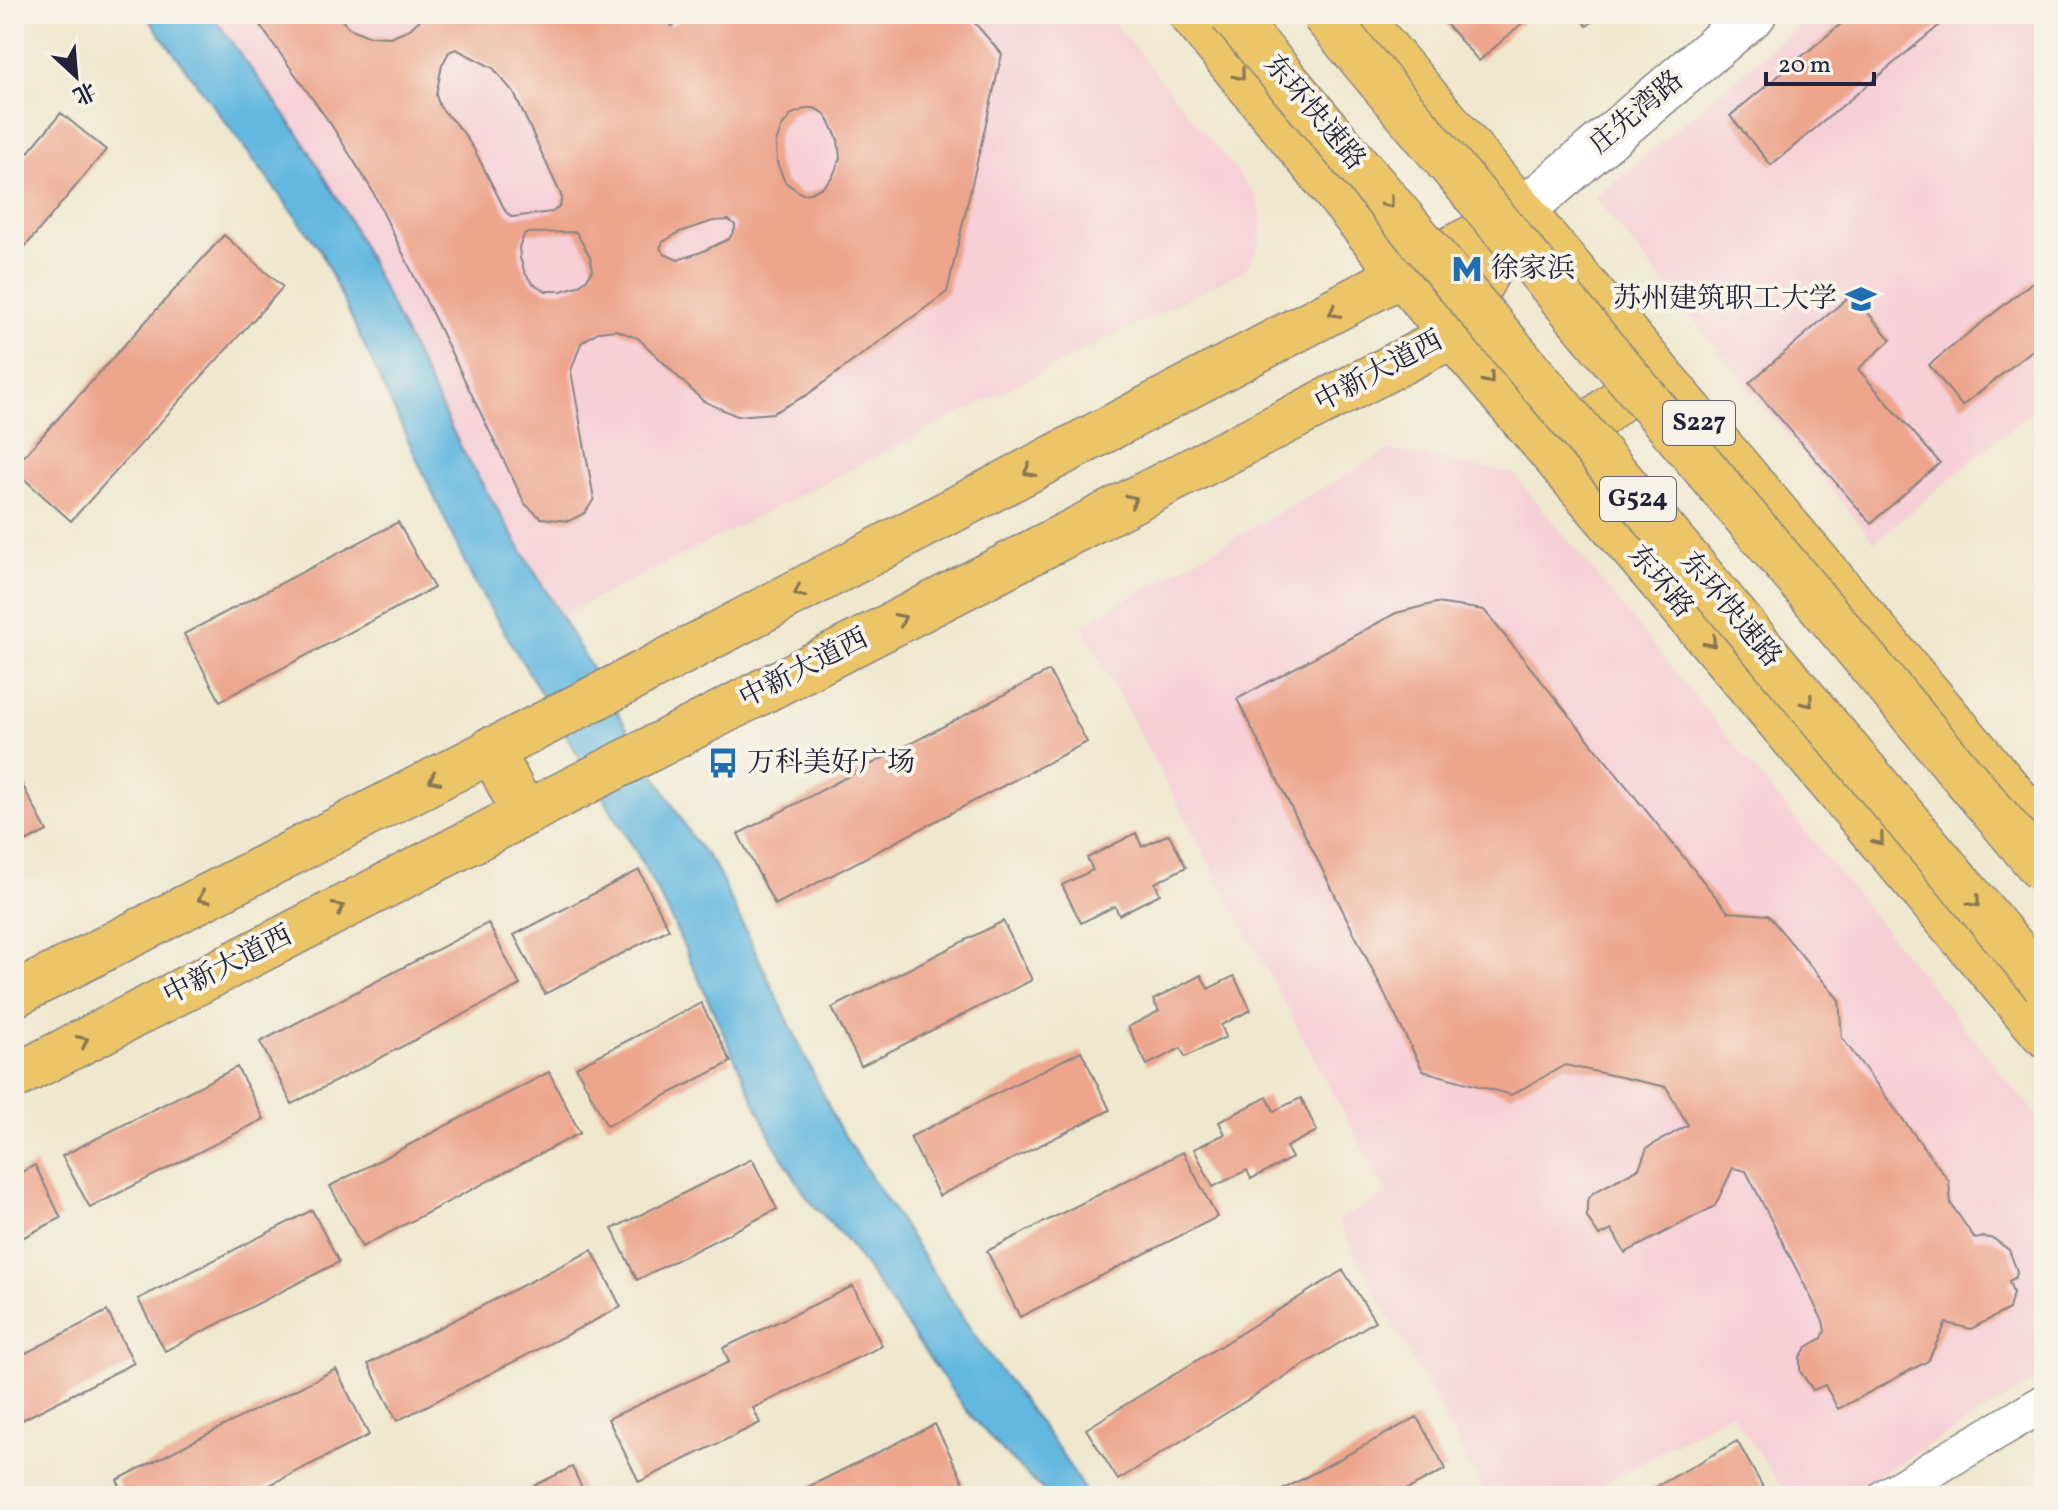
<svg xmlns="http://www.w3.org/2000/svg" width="2058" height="1510" font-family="Vollkorn,'Noto Serif SC',serif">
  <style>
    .built { fill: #f6cfd7 }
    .water { fill: #64b8e0; stroke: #436d8e; stroke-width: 2 }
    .building { fill: #eda58c; fill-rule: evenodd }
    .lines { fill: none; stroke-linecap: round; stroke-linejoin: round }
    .minor-casing { stroke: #888585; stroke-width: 39 }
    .tertiary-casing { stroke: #888585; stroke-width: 47 }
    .primary-casing { stroke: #888585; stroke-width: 47 }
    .minor { stroke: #fff; stroke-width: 36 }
    .tertiary { stroke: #fff; stroke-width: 44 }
    .primary { stroke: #edc569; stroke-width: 44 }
    .trunk-bridge-casing { stroke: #888585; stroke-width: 47; stroke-linecap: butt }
    .trunk-bridge { stroke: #edc569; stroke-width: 44 }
    .oneway { stroke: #887452 }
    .labels { text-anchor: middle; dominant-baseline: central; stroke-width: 8; stroke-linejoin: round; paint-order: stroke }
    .shield { fill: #f7f3e8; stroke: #62616f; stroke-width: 2 }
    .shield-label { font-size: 26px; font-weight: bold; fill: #22223b }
    .street-label { font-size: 28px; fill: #22223b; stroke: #f7f3e8 }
    .poi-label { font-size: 28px; fill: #22223b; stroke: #f7f3e8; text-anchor: start }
  </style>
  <rect width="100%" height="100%" fill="#f7f3e8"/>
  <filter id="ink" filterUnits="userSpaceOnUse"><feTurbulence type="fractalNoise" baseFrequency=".0125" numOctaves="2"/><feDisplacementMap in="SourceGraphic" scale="16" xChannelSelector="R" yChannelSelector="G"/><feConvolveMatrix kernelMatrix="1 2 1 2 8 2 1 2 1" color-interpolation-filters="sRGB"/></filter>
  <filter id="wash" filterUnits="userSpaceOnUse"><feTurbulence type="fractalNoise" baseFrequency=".006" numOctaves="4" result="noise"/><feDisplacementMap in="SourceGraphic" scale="32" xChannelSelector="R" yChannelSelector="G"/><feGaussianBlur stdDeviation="1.8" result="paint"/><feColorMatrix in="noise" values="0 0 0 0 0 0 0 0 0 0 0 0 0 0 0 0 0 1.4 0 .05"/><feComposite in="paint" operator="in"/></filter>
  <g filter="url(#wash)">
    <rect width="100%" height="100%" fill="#efe8cf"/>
    <path class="built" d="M211,14H1107L1257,197L1262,220L1259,247L1246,269L560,617L461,448L300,136Z
      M1812,14H2044V401L1874,542L1595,198Z
      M1389,450L1514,474L2044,1125V1377L1843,1496H1787L1731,1412L1582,1496H1486L1337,1220L1387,1194L1081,625Z"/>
    <path class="water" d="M145,14H211L300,136L345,211L461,448L693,839L715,866L837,1124L979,1342L1058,1448L1088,1496H1049L1004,1453L965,1409L847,1241L808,1199L774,1144L669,914L638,855L472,578L319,248Z"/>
    <g id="blocks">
      <path class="building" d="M252,14H336L349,28L368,36L390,37L410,29L426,14H662L672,26L687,14H967L1002,54L947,292L807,395L773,413L737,416L703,401L638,338L616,330L598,332L581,343L571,371L594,499L585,513L569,521L541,518L525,504L372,190L332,126ZM456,49L493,68L514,93L562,197L560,206L552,212L512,217L506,212L475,151L463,132L440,107L436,95L442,65L449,52ZM807,108H814L824,113L831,124L838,140L840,158L833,176L824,186L811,193L802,194L785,182L777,163L776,143L781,128L792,114ZM729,220L735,225V229L729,239L701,252L678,260L664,254L660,248L663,242L680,232L713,221ZM576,232L590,257L593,269L587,279L578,286L561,291H546L532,283L525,273L520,258L519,247L525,233Z
        M1437,14H1523L1527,19L1479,61Z
        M1577,14H1603L1587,26Z
        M1853,14H1953L1771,165L1730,116Z
        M61,113L106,150L14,260V169Z
        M224,235L283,287L71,521L14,470V467Z
        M2044,273V341L1962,406L1929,365Z
        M1852,294L1891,340L1858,369L1940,463L1871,523L1749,383Z
        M398,522L434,588L220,701L184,634Z
        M1436,603L1484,610L1728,912L1768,915L1839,1000L1842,1038L1949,1181L1951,1204L1975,1239L1984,1237L1994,1239L2009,1250L2017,1271L2016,1277L2009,1281L2013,1293L2009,1309L1971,1329L1946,1323L1928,1361L1838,1409L1825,1385L1813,1390L1800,1371V1357L1807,1347L1822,1338L1825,1331L1823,1321L1746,1171L1733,1168L1715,1206L1625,1253L1612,1230L1599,1236L1587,1217V1201L1593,1193L1639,1168L1647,1148L1688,1125L1666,1087L1565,1065L1511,1095L1423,1071L1237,699L1396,613Z
        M1049,671L1087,742L775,905L738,834Z
        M14,769L47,831L14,848Z
        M1136,833L1142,847L1169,834L1186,867L1155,883L1160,894L1119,915L1115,906L1081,923L1062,885L1093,870L1087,858Z
        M639,870L669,929L545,994L514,935Z
        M1003,921L1032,980L861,1066L832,1008Z
        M488,923L520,985L292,1104L260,1042Z
        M1201,975L1208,989L1234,976L1251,1010L1221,1025L1226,1037L1185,1057L1181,1048L1147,1065L1128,1027L1159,1011L1153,1000Z
        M701,1003L731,1062L607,1126L576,1067Z
        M1081,1051L1110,1110L939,1196L910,1137Z
        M237,1067L264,1119L90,1208L62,1156Z
        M549,1072L580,1133L362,1247L330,1186Z
        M1267,1097L1274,1111L1301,1098L1317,1131L1286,1147L1292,1158L1251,1179L1247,1170L1213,1187L1194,1149L1225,1134L1219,1122Z
        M1183,1152L1217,1217L1020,1317L987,1251Z
        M752,1159L777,1209L637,1280L612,1229Z
        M35,1165L61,1218L14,1242V1176Z
        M312,1210L339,1262L165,1351L138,1299Z
        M592,1250L621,1307L397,1421L368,1364Z
        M1343,1270L1375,1321L1118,1480L1086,1429Z
        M853,1286L882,1346L753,1408L760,1423L639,1482L608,1419L729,1362L723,1348Z
        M107,1311L134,1363L14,1424V1359Z
        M336,1369L369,1435L248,1496H125L117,1480Z
        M1417,1417L1446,1469L1395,1496H1271Z
        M935,1424L965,1485L942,1496H810L806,1488Z
        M1737,1441L1768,1496H1640Z
        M572,1467L586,1496H513Z"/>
    </g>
  </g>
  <g filter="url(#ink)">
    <use href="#blocks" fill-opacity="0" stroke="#888585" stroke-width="2"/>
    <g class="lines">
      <g class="minor-casing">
        <path id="minor" d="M1887,1496L2044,1403"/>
      </g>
      <g class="tertiary-casing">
        <path id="tertiary" d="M1521,212L1754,14"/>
      </g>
      <g class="primary-casing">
        <path id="primary" d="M1191,14L1452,336L2044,1034
          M1357,14L2044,831
          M1552,454L1655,371
          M491,749L524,813
          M14,995L622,684L1521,212
          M14,1077L1452,336L1521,212"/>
      </g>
      <use href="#minor" class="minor"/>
      <use href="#tertiary" class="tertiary"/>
      <use href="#primary" class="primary"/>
      <g class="trunk-bridge-casing">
        <path id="trunk-bridge" d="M1231,14L2044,984
          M1323,14L2044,872"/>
      </g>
      <use href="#trunk-bridge" class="trunk-bridge"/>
    </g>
    <defs><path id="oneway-chevron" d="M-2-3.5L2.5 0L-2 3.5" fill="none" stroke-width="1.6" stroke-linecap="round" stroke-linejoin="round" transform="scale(2)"/></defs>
    <g class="oneway">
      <use href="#oneway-chevron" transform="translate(1240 75) rotate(51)"/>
      <use href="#oneway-chevron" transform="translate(1389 203) rotate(50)"/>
      <use href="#oneway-chevron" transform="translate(1334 312) rotate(152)"/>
      <use href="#oneway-chevron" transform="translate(1489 379) rotate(50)"/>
      <use href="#oneway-chevron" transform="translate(1029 471) rotate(152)"/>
      <use href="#oneway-chevron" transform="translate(1132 500) rotate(-27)"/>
      <use href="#oneway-chevron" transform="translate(799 592) rotate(152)"/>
      <use href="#oneway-chevron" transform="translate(901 619) rotate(-27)"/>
      <use href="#oneway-chevron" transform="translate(1711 642) rotate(50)"/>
      <use href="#oneway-chevron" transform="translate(1808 702) rotate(50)"/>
      <use href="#oneway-chevron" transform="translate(434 779) rotate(153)"/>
      <use href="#oneway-chevron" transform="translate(1879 840) rotate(50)"/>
      <use href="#oneway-chevron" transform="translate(203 898) rotate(153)"/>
      <use href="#oneway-chevron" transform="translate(1975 902) rotate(50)"/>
      <use href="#oneway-chevron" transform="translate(339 908) rotate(-27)"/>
      <use href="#oneway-chevron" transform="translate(83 1041) rotate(-27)"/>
    </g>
  </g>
  <defs>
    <g id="metro-bare" transform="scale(2.4)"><path d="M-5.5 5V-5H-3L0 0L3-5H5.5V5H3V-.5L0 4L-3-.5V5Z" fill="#1f6fb2" stroke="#f7f3e8" stroke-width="2.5" paint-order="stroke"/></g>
    <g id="university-bare" transform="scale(2.4)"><path d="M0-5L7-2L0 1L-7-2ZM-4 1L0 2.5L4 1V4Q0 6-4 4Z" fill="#1f6fb2" stroke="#f7f3e8" stroke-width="2.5" paint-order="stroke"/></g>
    <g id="bus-bare" transform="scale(2.4)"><path d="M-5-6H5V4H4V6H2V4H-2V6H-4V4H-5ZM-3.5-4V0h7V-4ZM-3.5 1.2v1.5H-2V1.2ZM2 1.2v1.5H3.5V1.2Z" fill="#1f6fb2" stroke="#f7f3e8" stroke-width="2.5" paint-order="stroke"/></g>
  </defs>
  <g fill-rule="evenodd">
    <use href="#metro-bare" x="1467" y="269"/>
    <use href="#university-bare" x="1861" y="299"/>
    <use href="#bus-bare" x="723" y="763"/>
  </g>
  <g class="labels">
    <g class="shield">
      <rect x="1663" y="401" width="72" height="44" rx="6"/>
      <rect x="1600" y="477" width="76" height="44" rx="6"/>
    </g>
    <g class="shield-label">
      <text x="1699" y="423">S227</text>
      <text x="1638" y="499">G524</text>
    </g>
    <g class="street-label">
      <text transform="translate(1314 113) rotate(50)">东环快速路</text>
      <text transform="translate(1637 113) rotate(-40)">庄先湾路</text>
      <text transform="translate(1379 372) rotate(-28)">中新大道西</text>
      <text transform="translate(1660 582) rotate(50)">东环路</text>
      <text transform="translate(1730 610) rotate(50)">东环快速路</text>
      <text transform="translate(804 669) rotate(-27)">中新大道西</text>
      <text transform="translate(228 966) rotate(-27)">中新大道西</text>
    </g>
    <g class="poi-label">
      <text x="1491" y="269">徐家浜</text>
      <text x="1837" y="299" text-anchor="end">苏州建筑职工大学</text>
      <text x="747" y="763">万科美好广场</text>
    </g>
  </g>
  <rect width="2058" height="1510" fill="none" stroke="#f7f3e8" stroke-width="48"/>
  <g transform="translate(76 76) rotate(154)" stroke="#f7f3e8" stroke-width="6" paint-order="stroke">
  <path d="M0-6L14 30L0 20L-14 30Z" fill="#22223b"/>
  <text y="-12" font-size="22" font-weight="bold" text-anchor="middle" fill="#22223b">北</text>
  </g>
  <path d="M1766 72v12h108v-12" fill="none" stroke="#22223b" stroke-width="4"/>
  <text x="1778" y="72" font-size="24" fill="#22223b" stroke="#f7f3e8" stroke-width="6" paint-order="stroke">20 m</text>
</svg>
